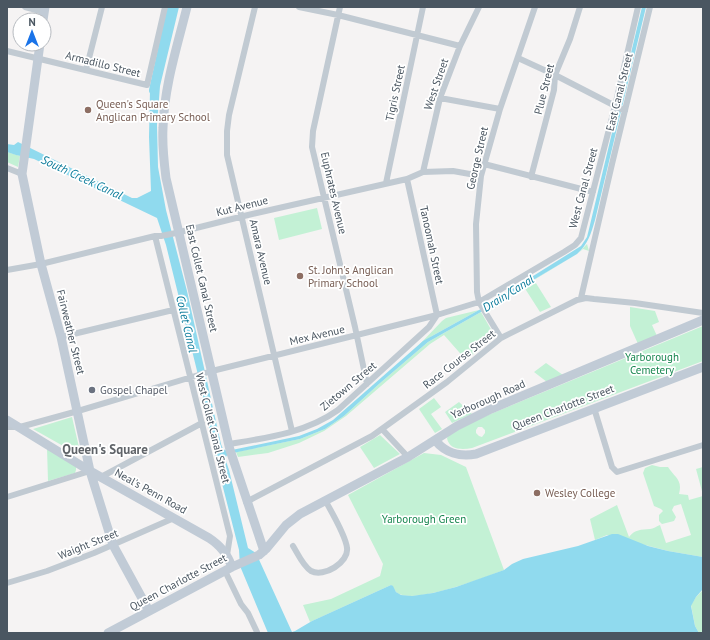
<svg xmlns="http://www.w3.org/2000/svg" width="710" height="640" font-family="'PT Sans',sans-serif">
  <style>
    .green { fill: #c3f1d5; fill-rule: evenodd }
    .water { fill: #90daee }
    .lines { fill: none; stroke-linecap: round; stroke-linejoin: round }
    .canal { stroke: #90daee; stroke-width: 8 }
    .street { stroke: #c1cad2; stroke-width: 6 }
    .secondary { stroke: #c1cbd6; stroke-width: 9 }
    .education-dot { fill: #8d6e63; stroke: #fff; stroke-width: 1.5 }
    .worship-dot { fill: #6b7280; stroke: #fff; stroke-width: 1.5 }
    .labels { text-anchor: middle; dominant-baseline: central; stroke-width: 3.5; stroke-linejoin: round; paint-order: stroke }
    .street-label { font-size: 11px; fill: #4a5661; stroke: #fff }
    .education-label { font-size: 11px; fill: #785e54; stroke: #fff; text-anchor: start }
    .park-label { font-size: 11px; fill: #17864f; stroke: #fff }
    .worship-label { font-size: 11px; fill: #5b616d; stroke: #fff; text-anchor: start }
    .water-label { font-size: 12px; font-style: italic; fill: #0c7c9b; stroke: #fff }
    .quarter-label { font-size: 13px; font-weight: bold; fill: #5f6368; stroke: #fff }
  </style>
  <rect width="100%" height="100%" fill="#f5f3f3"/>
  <path class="green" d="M7,152L20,156L18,167L7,162Z
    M317,208L322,229L279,240L274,218Z
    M587,244L589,251L583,249L577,254L534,280L551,307L540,312L524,287L490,311L488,307L577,254Z
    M630,307L655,311L659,322L652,325L657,336L638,344L630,326Z
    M479,310L432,336L419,345L442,321L446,318Z
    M481,312L493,333L492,339L466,360L444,335L430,344L346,416L324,431L299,443L268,453L238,457L236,452L300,439L325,429L344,416L379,384L428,342Z
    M703,326V361L472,448C462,450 449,450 447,438L449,435L476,420ZM478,427H482L485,430V433L482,437L479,436L476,433V430Z
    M546,363L563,375L547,382L534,372Z
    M434,398L441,407L431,414L442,429L435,433L419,409Z
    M459,402L472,414L452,423L445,412Z
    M72,417L81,456L33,429Z
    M380,435L400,454L374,468L360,447Z
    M47,448L76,466V470L75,473L48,481Z
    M424,453L441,455L466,467L504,570C483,578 419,603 399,594C395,592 394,588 391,585L310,622L303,605L331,599L380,576L383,564L348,495Z
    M652,465L660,467H668C674,477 683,479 679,494L688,495L689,500L703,496V557L668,551L607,535L595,540L590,519L617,505L629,537C635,529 641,530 650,529C653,529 657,526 660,525L666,543L691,535L681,504L674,506L672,510L676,517L674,521L662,524L659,521V515L663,511L661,509L654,506L643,473L645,468Z
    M703,467V495L696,469Z
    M703,590V633H699L695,626L691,605L696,597Z"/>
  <path class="water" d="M174,7H179L160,86L157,125L158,167L166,210L187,291L221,444L223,449L227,451L299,436L317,429L333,420L423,341L479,310L581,246L587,237L589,229L642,7H646L595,220C591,234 588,244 577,254L488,307L481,312L428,342L379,384L344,416L325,429L300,439L228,454L225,458L229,470L248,548L256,553L292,632L295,631L312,621L391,585L393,586L396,592L401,595L412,596L433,593L456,587L504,570L512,564L523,559L578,546L612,534H618L648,546L668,551L703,557V589L696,597L691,606L695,626L699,633H268L240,566L239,550L215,456L200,383L166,245L157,218L34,159L16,155L7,152V144L14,145L18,142L132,198H137L151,191L149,137L150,90L159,72Z"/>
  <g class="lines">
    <path class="canal" d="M153,90L171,7"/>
    <path class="street" d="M25,7L44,12
      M255,7L229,115L227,131V155L292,431
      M299,7L338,15L460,46
      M340,7L313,131L312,147L355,327L367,384
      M7,51L147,85L165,7
      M518,58L555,75L625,111
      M86,70L102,7
      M440,98L500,109
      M484,164L593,192
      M7,168L22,174
      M423,172L440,98L460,46L479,7
      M531,177L554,90L555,75L570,39L580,7
      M407,179L437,315
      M386,183L423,7
      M155,236L230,536L227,555
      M7,270L41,264L155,236H161L176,233L248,215L407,179L423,172L453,171L481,176
      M581,298L612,164L650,7
      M61,337L173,310
      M501,338L479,302L477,292L476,224L481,176L500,109L535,7
      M594,408L612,467L617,472L703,445
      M7,427H20L78,411L212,371L437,315L479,302L564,252L575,245L581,238L616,102L638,7
      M382,429L408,457
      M229,444C266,438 306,433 338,410L429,327L437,315
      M101,477L202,423
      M7,497L90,471
      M246,502L372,436L447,382L501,338L577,300L586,298L594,299L635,303L703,313
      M293,546C298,554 303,566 311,571C324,578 349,562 347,548C346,536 331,511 325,500
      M225,571L241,604L248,613L257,632
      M7,583L47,571L94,553L174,518"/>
    <path class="secondary" d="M187,7C177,47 164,87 163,128C162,145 164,162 166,178L230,450L264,551
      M43,20L45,7
      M40,44L22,174L41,264L61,337L90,471L113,545L149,611
      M7,420L90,471L209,538C221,546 227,554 232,567
      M435,440C445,453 460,457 476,454L703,367
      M108,633L232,567L259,555L267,548L286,525L300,514L408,457L457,426L491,409L703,320"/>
  </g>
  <g class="education-dot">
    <circle cx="88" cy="110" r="4"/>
    <circle cx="300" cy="276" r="4"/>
    <circle cx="537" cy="493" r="4"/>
  </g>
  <circle class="worship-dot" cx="92" cy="390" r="4"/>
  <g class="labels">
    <g class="street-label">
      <text transform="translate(103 64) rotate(14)">Armadillo Street</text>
      <text transform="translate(436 84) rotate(-71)">West Street</text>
      <text transform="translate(544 89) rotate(-76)">Plue Street</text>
      <text transform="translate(619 92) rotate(-76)">East Canal Street</text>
      <text transform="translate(395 93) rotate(-78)">Tigris Street</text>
      <text transform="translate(477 158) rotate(-77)">George Street</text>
      <text transform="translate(583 188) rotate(-75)">West Canal Street</text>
      <text transform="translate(334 193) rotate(77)">Euphrates Avenue</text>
      <text transform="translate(242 206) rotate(-14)">Kut Avenue</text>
      <text transform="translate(432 245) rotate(78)">Tanoomah Street</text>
      <text transform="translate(261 252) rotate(77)">Amara Avenue</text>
      <text transform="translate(202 278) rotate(77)">East Collet Canal Street</text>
      <text transform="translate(71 332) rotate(76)">Fairweather Street</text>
      <text transform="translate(317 335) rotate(-13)">Mex Avenue</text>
      <text transform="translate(459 359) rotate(-38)">Race Course Street</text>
      <text transform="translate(348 386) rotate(-40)">Zietown Street</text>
      <text transform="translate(488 399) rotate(-24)">Yarborough Road</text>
      <text transform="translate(563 407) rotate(-21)">Queen Charlotte Street</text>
      <text transform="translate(213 428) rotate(76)">West Collet Canal Street</text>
      <text transform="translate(151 491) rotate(29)">Neal's Penn Road</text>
      <text transform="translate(88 544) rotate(-22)">Waight Street</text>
      <text transform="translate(178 582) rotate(-28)">Queen Charlotte Street</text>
    </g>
    <g class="education-label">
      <text x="96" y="104">Queen's Square<tspan x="96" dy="13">Anglican Primary School</tspan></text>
      <text x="308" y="270">St. John's Anglican<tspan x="308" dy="13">Primary School</tspan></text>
      <text x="545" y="493">Wesley College</text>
    </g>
    <g class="park-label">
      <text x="652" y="357">Yarborough<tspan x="652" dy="13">Cemetery</tspan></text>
      <text x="424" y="519">Yarborough Green</text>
    </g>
    <g class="worship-label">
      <text x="100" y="390">Gospel Chapel</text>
    </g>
    <g class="water-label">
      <text transform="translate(82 177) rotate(25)">South Creek Canal</text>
      <text transform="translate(508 293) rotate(-32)">Drain/Canal</text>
      <text transform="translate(187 324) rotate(77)">Collet Canal</text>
    </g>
    <g class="quarter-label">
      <text x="105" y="449">Queen's Square</text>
    </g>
  </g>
  <rect width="710" height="640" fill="none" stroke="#4a5661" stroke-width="16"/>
  <g transform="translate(32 32)"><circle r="19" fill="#ffffff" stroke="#b7bbc0"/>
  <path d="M0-3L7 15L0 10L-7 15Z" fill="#1a73e8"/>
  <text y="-6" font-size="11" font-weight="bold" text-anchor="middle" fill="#4a5661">N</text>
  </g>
</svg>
